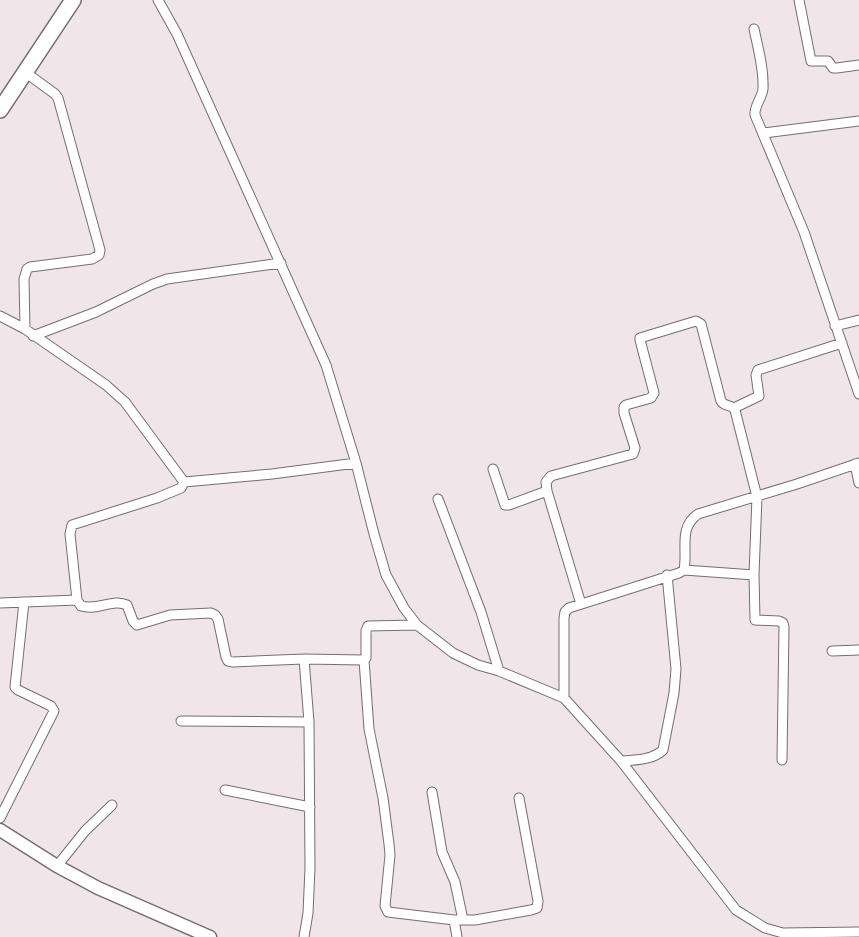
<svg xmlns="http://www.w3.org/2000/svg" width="859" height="937" font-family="Ubuntu,sans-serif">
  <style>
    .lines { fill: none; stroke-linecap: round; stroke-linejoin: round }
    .minor-casing { stroke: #776d71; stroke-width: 11 }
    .secondary-casing { stroke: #776d71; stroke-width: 15 }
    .trunk-casing { stroke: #776d71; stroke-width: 18 }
    .minor { stroke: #fff; stroke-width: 9 }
    .secondary { stroke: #fff; stroke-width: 12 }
    .trunk { stroke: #fff; stroke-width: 15 }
  </style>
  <rect width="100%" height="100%" fill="#f0e5e9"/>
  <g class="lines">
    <g class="minor-casing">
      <path id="minor" d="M158,0L177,34L326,365L356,463L374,534L386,575L404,608L417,625L453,653L478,665L499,671L564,698L621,761L736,910L765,928L783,933L859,932
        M799,0L811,61H828L833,68H837L859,65
        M754,29C758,48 764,69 763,89C762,98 754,106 755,115L804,232L859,394
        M25,72L55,94L58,98L100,250L99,255L92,259L30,267L27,269L24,279L25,329
        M764,133L859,121
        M0,316L25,329L106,385L125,402L184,482L181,488L157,498L72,525L70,534L77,600L81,606C99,611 113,598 127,605L133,621L137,625L170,615L211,613L215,615L218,619L226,657L228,661L233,662L304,659L364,660L366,658V631L368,626L417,625
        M835,326L859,320
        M33,336L96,312L153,284L167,279L281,263
        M734,408L759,396L756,375L758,370L842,343
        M855,464L859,483
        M493,469L505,505H509L547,491
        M184,482L272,474L356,463
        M438,499L481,612L499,671
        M684,570L754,575
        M0,603L77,600
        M581,604L547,491L546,482L551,476L633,454L635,448L624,413V407L626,405L651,398L654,393L640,340V338L696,321L701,324L721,401C724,407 732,404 735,410L757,497L754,575L755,620L779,621L783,623L784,627L782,760
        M832,651L859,650
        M304,659L309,722L310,868L308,913L304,937
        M364,660L369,729L383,798L389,844L390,855L385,906L388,912L454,920H475L531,910L537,908L538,901L519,798
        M564,698V618L565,612L569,608L679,573L684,570C688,549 678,528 698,514L797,484L859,463
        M181,721L309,722
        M621,761C635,760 653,760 663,750L674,693L676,669L667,575
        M225,790L310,807
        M432,792L442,852L455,882L463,920
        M0,818L54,711L51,706L18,690L15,687L24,602
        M57,866L85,831L112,805
        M454,920L457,937"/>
    </g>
    <g class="secondary-casing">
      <path id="secondary" d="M0,830L57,866L98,888L210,937"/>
    </g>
    <g class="trunk-casing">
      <path id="trunk" d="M0,110L73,0"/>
    </g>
    <use href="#minor" class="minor"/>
    <use href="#secondary" class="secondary"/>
    <use href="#trunk" class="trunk"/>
  </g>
</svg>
